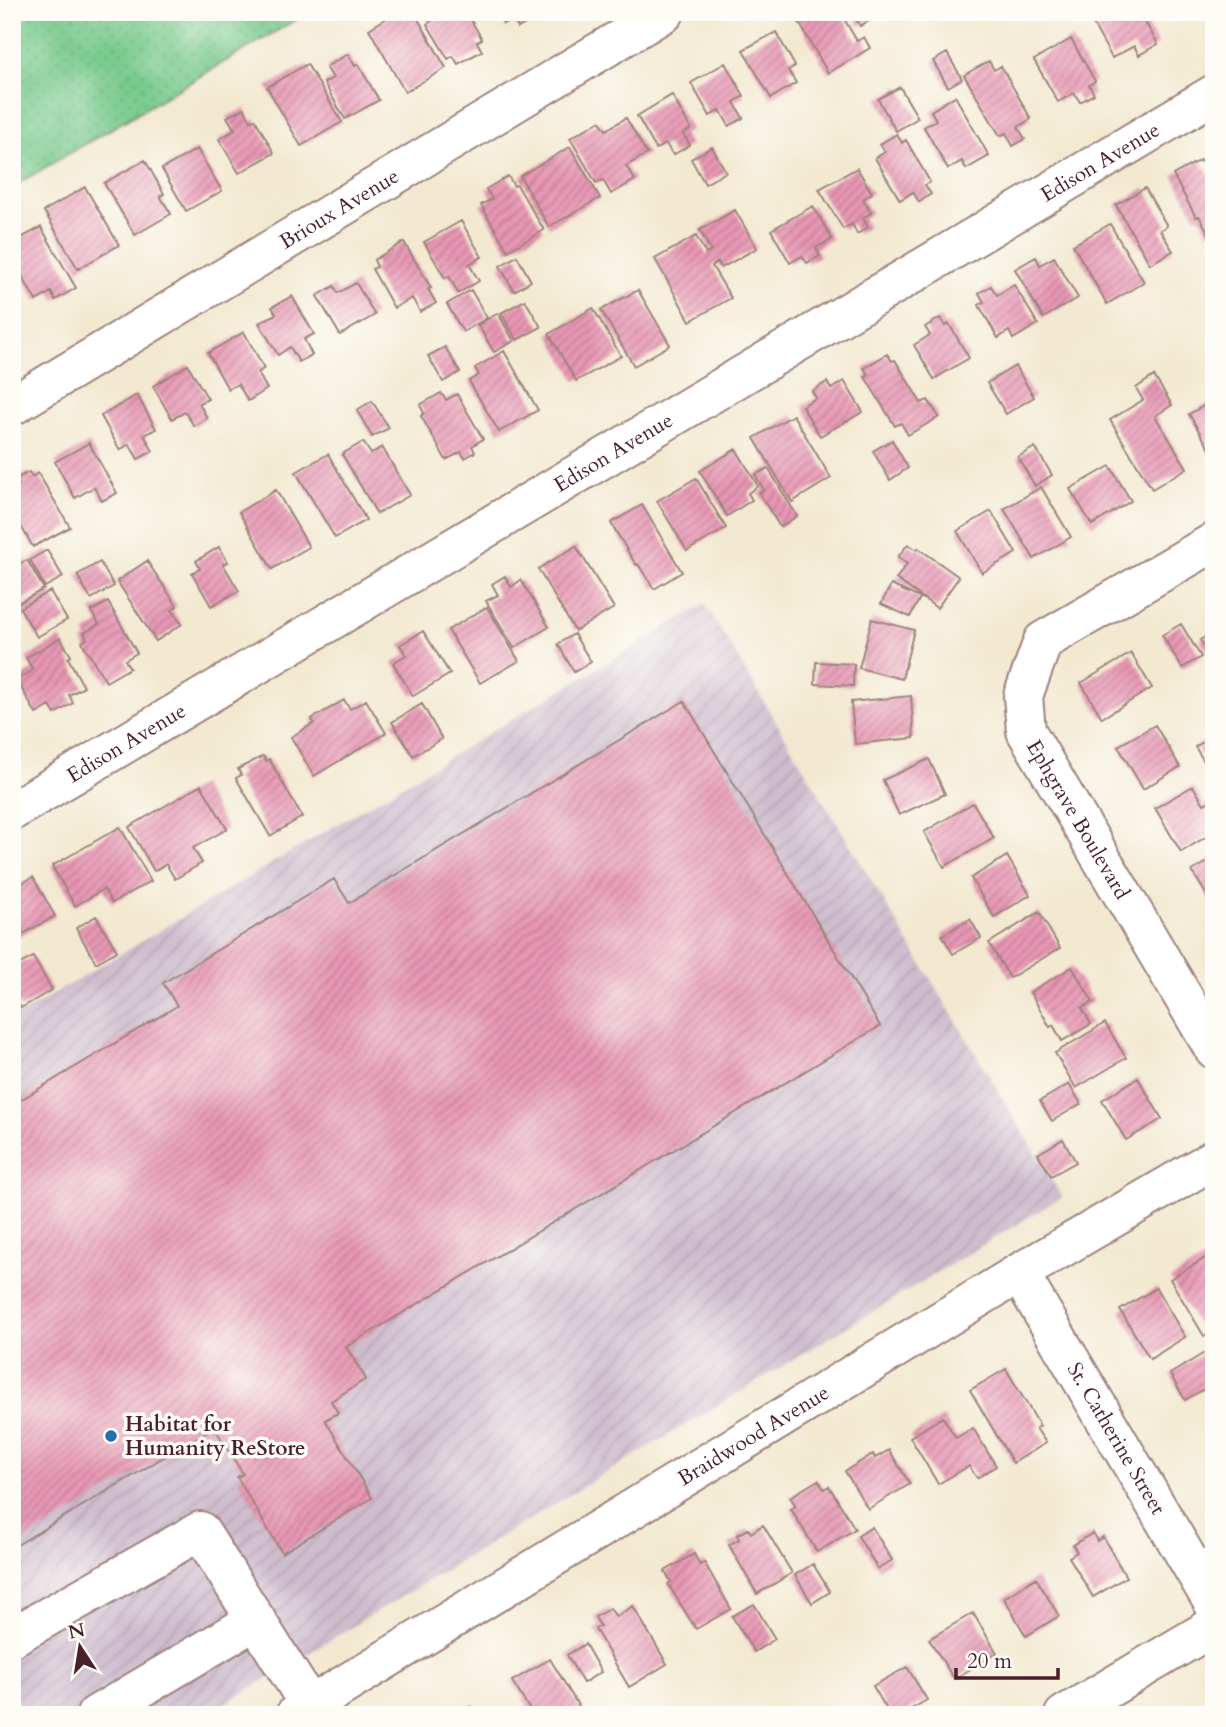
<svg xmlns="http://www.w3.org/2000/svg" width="1226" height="1727" font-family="Cardo,serif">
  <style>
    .industrial { fill: url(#industrial-furrows) }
    .green { fill: url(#green-dots); stroke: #60745b; stroke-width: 2 }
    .building { fill: url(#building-hatch) }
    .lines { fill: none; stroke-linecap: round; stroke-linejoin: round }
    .minor-casing { stroke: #9e847e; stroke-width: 42 }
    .minor { stroke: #fff; stroke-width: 38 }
    .poi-dot { fill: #1f6fb2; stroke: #fdfcf7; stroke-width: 2.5 }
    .labels { text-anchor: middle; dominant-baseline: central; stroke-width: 7; stroke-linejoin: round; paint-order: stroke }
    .street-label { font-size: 21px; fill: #4a1f2b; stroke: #fdfcf7 }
    .poi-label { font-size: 21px; font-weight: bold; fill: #4a1f2b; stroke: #fdfcf7; text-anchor: start }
  </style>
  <defs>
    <pattern id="industrial-furrows" width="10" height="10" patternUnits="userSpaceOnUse" patternTransform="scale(1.75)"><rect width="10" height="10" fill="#cfbdce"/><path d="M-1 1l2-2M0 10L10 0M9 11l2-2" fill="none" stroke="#b3a2b1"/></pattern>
    <pattern id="green-dots" width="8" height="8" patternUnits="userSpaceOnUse" patternTransform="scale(1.75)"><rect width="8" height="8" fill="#76c98b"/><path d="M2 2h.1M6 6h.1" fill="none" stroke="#68ac78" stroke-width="1.8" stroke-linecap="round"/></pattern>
    <pattern id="building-hatch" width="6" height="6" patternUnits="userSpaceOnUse" patternTransform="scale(1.75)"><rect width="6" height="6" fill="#e897b4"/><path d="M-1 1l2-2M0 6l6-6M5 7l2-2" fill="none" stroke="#be7b93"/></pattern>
  </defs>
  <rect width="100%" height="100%" fill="#fdfcf7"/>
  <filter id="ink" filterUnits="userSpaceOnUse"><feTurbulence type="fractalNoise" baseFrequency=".0143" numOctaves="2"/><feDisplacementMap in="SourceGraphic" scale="14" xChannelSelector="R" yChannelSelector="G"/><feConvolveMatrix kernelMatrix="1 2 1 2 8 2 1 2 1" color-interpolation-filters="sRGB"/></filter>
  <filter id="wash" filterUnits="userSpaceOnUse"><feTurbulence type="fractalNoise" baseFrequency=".00686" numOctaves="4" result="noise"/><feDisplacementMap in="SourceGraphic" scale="28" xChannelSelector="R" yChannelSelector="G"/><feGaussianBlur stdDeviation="1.57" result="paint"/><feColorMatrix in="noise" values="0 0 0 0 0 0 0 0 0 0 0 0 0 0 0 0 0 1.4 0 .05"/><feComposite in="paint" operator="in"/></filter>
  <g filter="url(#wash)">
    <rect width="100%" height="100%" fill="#f3e9d1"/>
    <path class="industrial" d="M705,604L1062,1197L206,1715H12V1019Z"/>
    <path class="green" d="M12,12H309L12,187Z"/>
    <g id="blocks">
      <path class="building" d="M397,12H414L446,68L405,92L369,29Z
        M432,12H466L482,39L477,42L482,51L458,64L453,56L448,59L427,24L436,18Z
        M497,12H541L542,14L518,28L513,19L503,24Z
        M810,12H840L857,41L864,37L870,48L828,73L797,19Z
        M852,12H883L860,26Z
        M1086,12H1139L1158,44L1139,55L1134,46L1112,58Z
        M776,32L795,66L788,70L796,83L771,98L743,50Z
        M1071,39L1095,81L1089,85L1094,94L1080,102L1074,93L1058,102L1034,60Z
        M947,53L962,79L948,87L933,61Z
        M348,54L355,66L358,64L379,100L345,119L324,83L333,78L326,67Z
        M989,61L994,70L1001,66L1031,119L1018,127L1025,139L1013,146L1006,133L1000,136L964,75Z
        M725,63L744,96L734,102L743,118L729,126L720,110L710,116L691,83Z
        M307,64L342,122L301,146L267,87Z
        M900,87L918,118L896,131L878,99Z
        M672,95L691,129L683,134L690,145L673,155L666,144L656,149L637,116Z
        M955,96L989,156L966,169L962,161L948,169L924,127L936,120L931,111Z
        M244,108L251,121L255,119L274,153L239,173L219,139L235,130L227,117Z
        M626,118L647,154L626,166L635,180L611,194L603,180L596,183L570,138L600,121L606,130Z
        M897,134L902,143L906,140L930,182L925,185L931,194L919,202L913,192L900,200L875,158L885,152L880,144Z
        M570,147L600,198L549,227L520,176Z
        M712,147L726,172L705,184L691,159Z
        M197,149L222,191L186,211L162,169Z
        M145,160L164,194L160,196L171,214L135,235L104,183Z
        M1200,160L1214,181V231L1209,234L1199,216L1196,217L1173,175Z
        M857,168L872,193L863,199L871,213L863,218L868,227L857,234L852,224L843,229L819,189Z
        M508,176L514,186L517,185L544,230L508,251L481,205L492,199L486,189Z
        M85,187L119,245L78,269L44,211Z
        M1145,188L1167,226L1160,230L1173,251L1150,264L1116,205Z
        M813,206L832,239L816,248L820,256L807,263L802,256L790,263L771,230Z
        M735,210L757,248L721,268L718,262L712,266L731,298L690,321L655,259L696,236L706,254L711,251L700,230Z
        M461,221L482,257L469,264L479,281L458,293L449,276L445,278L424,242Z
        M1110,224L1144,282L1107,304L1073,245Z
        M41,227L76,288L55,300L51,292L36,301L13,260L17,257L12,243Z
        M404,242L431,288L428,289L436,303L420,312L412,298L394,308L372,269L377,267L374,260Z
        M517,256L531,281L514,291L500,266Z
        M1036,257L1040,265L1054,257L1078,298L1043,318L1015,269Z
        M356,283L375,315L340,335L317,296L334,286L338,293Z
        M1014,285L1038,324L1013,339L1009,331L998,338L979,305L984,302L979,293L991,286L997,295Z
        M471,290L487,318L463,332L447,304Z
        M638,290L670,345L634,366L601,310Z
        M292,296L314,334L304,339L312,355L299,362L290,347L278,355L259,323L276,314L272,307Z
        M525,300L541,327L517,340L501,313Z
        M593,308L621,356L576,381L549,334Z
        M498,313L514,341L494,352L478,325Z
        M940,318L945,326L949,324L969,358L934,379L914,345L930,335L925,327Z
        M244,332L264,368L258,373L267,389L248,401L238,384L228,389L208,353Z
        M445,347L460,372L443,382L428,356Z
        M504,351L538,410L499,432L469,381L479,375L475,368Z
        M887,354L892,361L895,360L921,403L928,400L939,417L908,435L901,423L895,426L865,377L868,375L864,368Z
        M188,365L208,399L199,403L207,418L194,426L185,412L172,419L153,386Z
        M1015,366L1034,397L1006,414L987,383Z
        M1154,376L1172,405L1155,416L1187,468L1152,489L1110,420L1143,400L1136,388Z
        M844,381L863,412L820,436L802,406L816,398L812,391L827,382L831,389Z
        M441,393L446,400L457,394L483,439L472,446L475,452L465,458L461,452L446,460L421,416L424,413L420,405Z
        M137,395L156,429L144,435L153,451L138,459L129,444L120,450L101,416Z
        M1214,400V452L1212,453L1189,414Z
        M372,401L389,428L372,437L357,410Z
        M793,415L831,478L792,502L754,438Z
        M892,440L908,468L890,480L873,451Z
        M363,442L371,454L382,447L410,495L377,514L342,454Z
        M89,443L117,493L102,501L94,487L75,498L55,462Z
        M1035,447L1052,475L1035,486L1018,457Z
        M736,449L758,486L748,493L752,500L727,516L700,471Z
        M328,454L366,520L335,538L296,472Z
        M1110,466L1131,501L1092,525L1070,489Z
        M768,468L797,516L780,527L759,493L764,490L755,475Z
        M29,472L32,477L38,473L70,527L33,547L12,511V489L19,485L15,479Z
        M696,478L726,528L687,551L657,501Z
        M1041,487L1071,537L1034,559L1004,509Z
        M276,490L309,547L272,569L239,512Z
        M642,505L682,572L654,589L638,564L636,565L611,523Z
        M991,511L1016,553L982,573L957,531Z
        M908,544L917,550L918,548L959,577L937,608L896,579L907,564L898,557Z
        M576,546L614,608L575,631L538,569Z
        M219,547L228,562L223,564L239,591L211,606L192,573L200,569L196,561Z
        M47,550L63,577L45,587L30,560Z
        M27,560L44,589L15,605L12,602V568Z
        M147,561L177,606L172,610L182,624L156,641L117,581Z
        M100,562L114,586L91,599L77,575Z
        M505,576L511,587L521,580L549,627L514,648L486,601L498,595L492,584Z
        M891,585L920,598L910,617L881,604Z
        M50,591L67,620L37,637L20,608Z
        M108,602L137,653L125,660L130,668L106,682L82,642L87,639L84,633L99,624L91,611Z
        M487,607L519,661L480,683L448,630Z
        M872,619L914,630L902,679L859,668Z
        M1181,624L1201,657L1182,668L1162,635Z
        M423,631L450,674L413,696L393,663L406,655L400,645Z
        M1214,632V662L1200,640Z
        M574,634L591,662L574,672L558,644Z
        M60,638L71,656L68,658L84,687L69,695L73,703L55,714L50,706L36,714L17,680L33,670L26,658Z
        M1131,653L1152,688L1102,718L1081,683Z
        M816,662L854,664L853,686L815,684Z
        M911,696L914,738L855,744L851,702Z
        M344,700L350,709L366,700L386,733L314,776L291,737L314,723L312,719Z
        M684,701L880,1026L346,1347L366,1379L331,1401L338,1413L325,1420L372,1498L282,1553L237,1477L243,1474L214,1427L12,1548V1105L177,1006L163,983L334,879L349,903Z
        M422,704L442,739L413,756L392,722Z
        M1155,725L1180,767L1143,789L1118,746Z
        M1214,735V762L1207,766L1195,747Z
        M263,756L266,761L269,759L302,817L270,836L236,778L241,775L238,769Z
        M929,759L945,794L899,815L883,780Z
        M201,785L227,829L193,848L202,863L175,879L166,864L154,871L129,827Z
        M1193,786L1204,804L1214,799V832L1181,852L1155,808Z
        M973,803L994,838L944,867L924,832Z
        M120,827L151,881L112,903L104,889L75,906L52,866Z
        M1007,856L1030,895L994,917L971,878Z
        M1214,858V907L1192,871Z
        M33,877L55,916L12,940V889Z
        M1039,912L1060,948L1010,978L989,943Z
        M96,916L117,951L96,963L76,928Z
        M970,919L981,938L953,954L942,935Z
        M33,957L52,990L21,1008L12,992V968Z
        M1072,967L1093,1002L1082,1008L1091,1024L1062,1041L1053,1025L1050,1027L1030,992Z
        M1105,1023L1126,1058L1076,1088L1055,1053Z
        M1138,1078L1162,1119L1126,1140L1102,1100Z
        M1069,1084L1081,1104L1052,1121L1040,1101Z
        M1063,1139L1076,1162L1051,1176L1038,1154Z
        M1214,1253V1330L1204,1336L1170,1279Z
        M1156,1288L1185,1337L1150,1359L1120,1310Z
        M1206,1352L1214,1364V1383L1185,1400L1170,1374Z
        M1006,1369L1040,1426L1036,1428L1046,1443L1013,1463L970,1390Z
        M943,1417L956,1438L973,1428L996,1466L977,1478L969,1466L938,1484L910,1437Z
        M889,1450L910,1484L868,1509L845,1471L873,1454L875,1458Z
        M818,1480L824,1489L829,1486L855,1529L817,1552L791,1509L796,1506L790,1497Z
        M763,1525L792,1573L757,1594L729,1545L739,1539L737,1535L748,1529L751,1533Z
        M872,1527L892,1560L878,1569L858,1536Z
        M1093,1533L1097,1541L1103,1537L1126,1577L1093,1597L1069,1557L1077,1552L1073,1545Z
        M694,1554L700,1565L704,1562L731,1609L696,1629L668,1584L671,1582L665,1571Z
        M813,1564L830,1592L812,1603L795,1575Z
        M1036,1578L1059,1616L1026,1636L1004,1598Z
        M754,1604L775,1639L754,1652L732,1616Z
        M633,1606L667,1664L629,1687L595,1629L600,1626L595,1617L610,1608L616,1617Z
        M973,1613L997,1653L954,1679L929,1639Z
        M585,1644L601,1672L583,1683L567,1655Z
        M550,1659L584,1715H533L512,1681Z
        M907,1667L927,1700L901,1715H890L873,1686Z
        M471,1706L477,1715H456Z"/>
    </g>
  </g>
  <g filter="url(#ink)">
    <use href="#blocks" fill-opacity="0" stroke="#9e847e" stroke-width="2"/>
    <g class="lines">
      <g class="minor-casing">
        <g id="minor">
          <path id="s1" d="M12,406L665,12"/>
          <path id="s2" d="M1214,542L1043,641L1023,696L1026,731L1214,1049"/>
          <path id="s3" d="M12,811L1214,94"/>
          <path id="s4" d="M1019,1273L1214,1604"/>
          <path d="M12,1637L200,1531L310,1706"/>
          <path d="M96,1715L256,1620"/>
          <path id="s5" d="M295,1715L1019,1273L1214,1159"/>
          <path d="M1064,1715L1214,1626"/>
        </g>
      </g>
      <use href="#minor" class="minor"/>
    </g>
  </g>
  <circle class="poi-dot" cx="111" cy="1436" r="7"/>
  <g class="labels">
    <g class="street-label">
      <text stroke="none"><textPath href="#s3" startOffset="1267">Edison Avenue</textPath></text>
      <text stroke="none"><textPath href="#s1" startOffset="382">Brioux Avenue</textPath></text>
      <text stroke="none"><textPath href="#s3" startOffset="700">Edison Avenue</textPath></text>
      <text stroke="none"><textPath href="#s3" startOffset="133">Edison Avenue</textPath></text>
      <text stroke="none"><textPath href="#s2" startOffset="394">Ephgrave Boulevard</textPath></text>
      <text stroke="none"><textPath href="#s5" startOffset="537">Braidwood Avenue</textPath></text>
      <text stroke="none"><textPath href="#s4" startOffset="192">St. Catherine Street</textPath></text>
    </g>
    <g class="poi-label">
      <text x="125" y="1424">Habitat for<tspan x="125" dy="24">Humanity ReStore</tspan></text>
    </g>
  </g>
  <rect width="1226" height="1727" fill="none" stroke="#fdfcf7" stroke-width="42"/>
  <g transform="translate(80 1647) rotate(348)" stroke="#fdfcf7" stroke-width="5" paint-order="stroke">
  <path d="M0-5L12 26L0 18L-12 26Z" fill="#4a1f2b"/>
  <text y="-10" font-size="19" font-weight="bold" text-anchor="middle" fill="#4a1f2b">N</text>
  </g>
  <path d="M956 1668v10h102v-10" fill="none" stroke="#4a1f2b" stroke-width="3.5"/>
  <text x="967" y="1668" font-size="21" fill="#4a1f2b" stroke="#fdfcf7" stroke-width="5" paint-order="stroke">20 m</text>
</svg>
